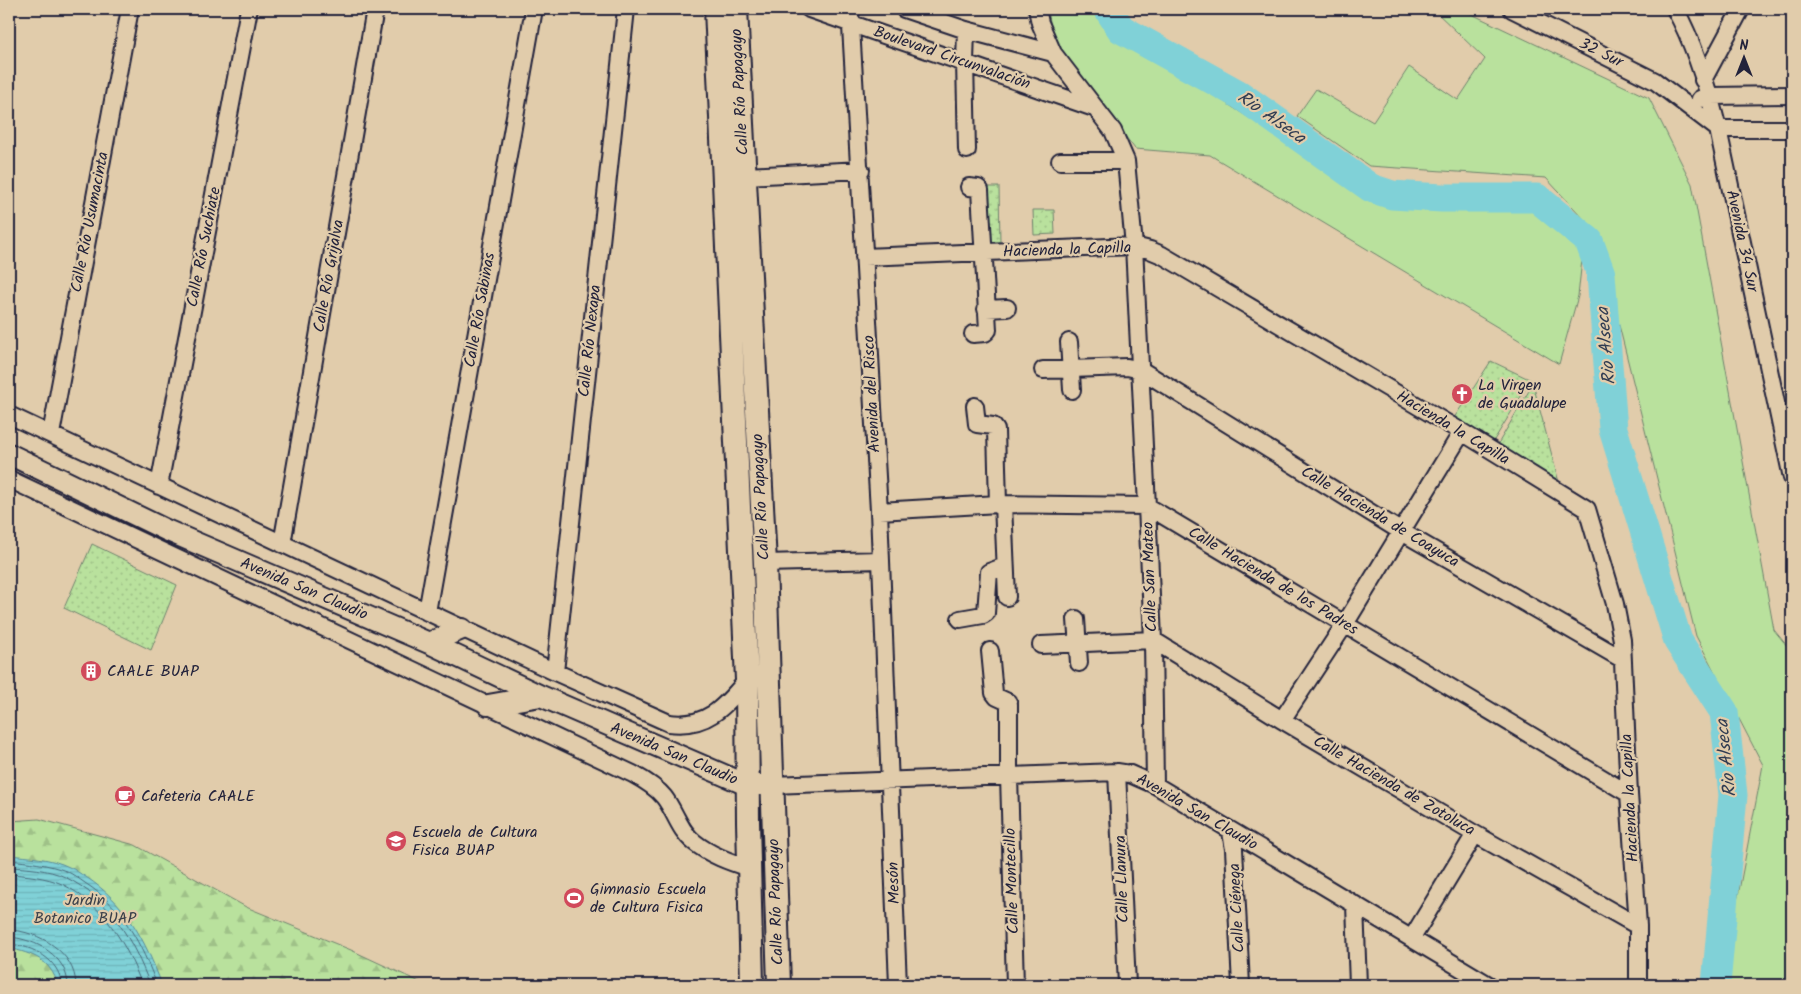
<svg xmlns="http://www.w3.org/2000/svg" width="1801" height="994" font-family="Kalam,sans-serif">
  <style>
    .grass { fill: #b9e19d; stroke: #6e826c }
    .forest { fill: url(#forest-firs); stroke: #6e826c }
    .park { fill: url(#park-dots); stroke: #6e826c }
    .water { fill: url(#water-rules); stroke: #5a8b99 }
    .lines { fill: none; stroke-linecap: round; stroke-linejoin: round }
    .shore { stroke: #486879; stroke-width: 1 }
    .river { stroke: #80d1d7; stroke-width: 29 }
    .minor-casing { stroke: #22223b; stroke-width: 20 }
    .tertiary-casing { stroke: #22223b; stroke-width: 24 }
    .secondary-casing { stroke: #22223b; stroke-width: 26 }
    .minor { stroke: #e1ccab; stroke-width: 16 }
    .tertiary { stroke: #e1ccab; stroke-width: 20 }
    .secondary { stroke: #e1ccab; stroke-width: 22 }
    .labels { text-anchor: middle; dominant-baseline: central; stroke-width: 4.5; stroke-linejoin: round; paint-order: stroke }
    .street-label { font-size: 16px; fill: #22223b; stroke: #e1ccab }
    .poi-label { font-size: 16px; fill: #22223b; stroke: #e1ccab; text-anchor: start }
    .park-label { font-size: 16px; fill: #393f4a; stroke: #e1ccab }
    .water-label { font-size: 18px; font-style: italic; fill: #303c52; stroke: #e1ccab }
  </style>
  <defs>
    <pattern id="forest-firs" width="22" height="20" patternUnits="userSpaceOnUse" patternTransform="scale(1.25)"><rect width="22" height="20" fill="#b9e19d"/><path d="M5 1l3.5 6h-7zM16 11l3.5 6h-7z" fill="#9fc188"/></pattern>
    <pattern id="park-dots" width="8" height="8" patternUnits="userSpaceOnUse" patternTransform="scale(1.25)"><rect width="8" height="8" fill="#b9e19d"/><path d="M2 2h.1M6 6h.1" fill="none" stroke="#9fc188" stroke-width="1.8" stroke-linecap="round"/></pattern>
    <pattern id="water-rules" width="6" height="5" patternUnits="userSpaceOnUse" patternTransform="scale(1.25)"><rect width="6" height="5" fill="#80d1d7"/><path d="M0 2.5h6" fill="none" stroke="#6eb3b9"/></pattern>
  </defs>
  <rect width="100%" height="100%" fill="#e1ccab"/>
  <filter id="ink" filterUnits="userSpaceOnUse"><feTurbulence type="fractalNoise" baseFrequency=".02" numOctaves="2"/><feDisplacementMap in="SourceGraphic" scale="10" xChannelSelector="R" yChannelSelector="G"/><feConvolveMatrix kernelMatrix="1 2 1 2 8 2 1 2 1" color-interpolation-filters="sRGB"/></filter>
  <g filter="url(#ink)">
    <path class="grass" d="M1048,9H1102L1104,24L1371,197L1540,210L1583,250L1578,296L1559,364L1210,155L1135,149L1053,41Z
      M1433,9H1461L1649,98L1692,184L1774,630L1792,652V985H1721L1763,765L1696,636L1596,232L1546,178L1369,166L1297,116L1316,89L1373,122L1409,67L1458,100L1485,59Z"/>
    <path class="forest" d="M39,819L135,845L246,907L351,950L426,985H9V821Z"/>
    <path class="park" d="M986,187H999L1000,242H987Z
      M1033,210H1054L1055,234L1034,235Z
      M1491,361L1531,380L1491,445L1452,421Z
      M1533,384L1560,486L1495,449Z
      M92,544L177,585L151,650L64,608Z"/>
    <path class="water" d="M9,855C29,857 51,858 69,867C75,869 80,874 86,877C127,904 145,940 162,985H58C50,959 33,954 9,948Z"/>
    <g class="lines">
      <path class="shore" d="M9,860C28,862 48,864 66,871C73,874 79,879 85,883C124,908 141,944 157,985
        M9,867C27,868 48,869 65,877C110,899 133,940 150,985
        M9,874C26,875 46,877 62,884C104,905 126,943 142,985
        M9,930C39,931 75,952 76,985
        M9,937C36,939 67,956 68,985
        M9,944C33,946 59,959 62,985"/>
      <path class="river" d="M1108,9L1121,29L1240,95L1371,188L1392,195L1442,198H1537L1589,241L1601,274L1613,429L1678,641L1724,712L1733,795L1716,985"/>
      <g class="minor-casing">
        <path id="minor" d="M809,9L1094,108
          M850,9L879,511L898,985
          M904,9L966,30L1053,53
          M1037,9L1040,23L1053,53L1113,131L1126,161L1134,246L1147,506L1153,640L1155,785
          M1512,9L1655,81L1718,129
          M1675,9C1695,45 1708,89 1718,129L1792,478
          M966,30L965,62L967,150
          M1703,80L1741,9
          M1700,99L1710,96L1792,95
          M1718,129H1792
          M1060,161H1126
          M745,176L861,170
          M969,187L978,188L980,190L988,330L985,333L973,334
          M864,257L1134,246L1150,250L1162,255L1462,432L1587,509L1615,604L1622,640L1629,794L1638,926V985
          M986,309L1007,308
          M1069,342L1072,390
          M1043,370L1127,367L1141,370L1402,532L1622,659
          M975,406L977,424L993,426L996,430L998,504
          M9,415L555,672L669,723C707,728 724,707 747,680
          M51,434L130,9
          M9,479L633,774C644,780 656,787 664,797C675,811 679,830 694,842C710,855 730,862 749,868
          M159,486L249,9
          M1003,504L1007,597
          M879,511L998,504L1147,506L1629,794
          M282,544L375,9
          M765,563L881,560
          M427,612L534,9
          M960,619L983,615L986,613L989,572L1005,566
          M1076,619L1079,663
          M1041,645L1153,640L1282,720L1475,834L1638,926
          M990,651L994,693L997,697L1008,702L1009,704V776L1015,985
          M555,672L626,9
          M1282,720L1345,624L1462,432
          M1117,772L1127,985
          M772,785L1117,772L1130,774L1155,785L1489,985
          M1231,832L1234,849L1241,985
          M1355,905L1358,985
          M1412,938L1475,834"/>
      </g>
      <g class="tertiary-casing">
        <path id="tertiary" d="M9,454L166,530L429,643L541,696L747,785H772
          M429,643L462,629
          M488,705L541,696"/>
      </g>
      <g class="secondary-casing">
        <path id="secondary" d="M716,9L747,680L748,822L752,985
          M736,9L765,563L779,985"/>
      </g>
      <use href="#minor" class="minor"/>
      <use href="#tertiary" class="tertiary"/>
      <use href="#secondary" class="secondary"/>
    </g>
  </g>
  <defs>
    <g id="church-disc" transform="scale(1.125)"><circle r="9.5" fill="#d1495b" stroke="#e1ccab"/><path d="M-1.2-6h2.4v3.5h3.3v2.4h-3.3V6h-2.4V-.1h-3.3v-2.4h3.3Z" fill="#fff"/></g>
    <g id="building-disc" transform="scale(1.125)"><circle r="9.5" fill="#d1495b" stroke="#e1ccab"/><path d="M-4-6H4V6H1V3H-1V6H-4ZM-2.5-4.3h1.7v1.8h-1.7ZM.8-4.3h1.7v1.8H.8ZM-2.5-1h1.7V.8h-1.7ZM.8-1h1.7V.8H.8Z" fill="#fff"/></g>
    <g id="cafe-disc" transform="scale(1.125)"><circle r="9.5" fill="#d1495b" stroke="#e1ccab"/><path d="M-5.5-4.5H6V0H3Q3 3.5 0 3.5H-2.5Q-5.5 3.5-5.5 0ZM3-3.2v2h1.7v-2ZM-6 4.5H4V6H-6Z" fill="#fff"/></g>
    <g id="university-disc" transform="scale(1.125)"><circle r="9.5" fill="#d1495b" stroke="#e1ccab"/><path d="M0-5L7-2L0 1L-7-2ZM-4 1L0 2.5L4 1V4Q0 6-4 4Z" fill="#fff"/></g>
    <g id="stadium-disc" transform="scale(1.125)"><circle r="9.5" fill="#d1495b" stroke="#e1ccab"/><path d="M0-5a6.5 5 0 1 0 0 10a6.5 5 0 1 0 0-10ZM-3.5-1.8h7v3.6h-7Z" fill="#fff"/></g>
  </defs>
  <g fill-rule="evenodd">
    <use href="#church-disc" x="1462" y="394"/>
    <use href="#building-disc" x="91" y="671"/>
    <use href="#cafe-disc" x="125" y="796"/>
    <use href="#university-disc" x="396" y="841"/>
    <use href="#stadium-disc" x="574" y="898"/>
  </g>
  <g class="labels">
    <g class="street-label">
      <text transform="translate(1601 53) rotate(27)">32 Sur</text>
      <text transform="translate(952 58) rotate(19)">Boulevard Circunvalación</text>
      <text transform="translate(740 92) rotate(-93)">Calle Río Papagayo</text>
      <text transform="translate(90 222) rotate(-79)">Calle Río Usumacinta</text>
      <text transform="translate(1742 241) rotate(78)">Avenida 34 Sur</text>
      <text transform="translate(204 247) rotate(-79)">Calle Río Suchiate</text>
      <text transform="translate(1067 250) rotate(-2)">Hacienda la Capilla</text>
      <text transform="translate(329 276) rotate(-80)">Calle Río Grijalva</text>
      <text transform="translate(480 310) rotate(-80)">Calle Río Sabinas</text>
      <text transform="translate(590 341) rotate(-84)">Calle Río Nexapa</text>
      <text transform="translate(872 394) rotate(-93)">Avenida del Risco</text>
      <text transform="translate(1453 428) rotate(31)">Hacienda la Capilla</text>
      <text transform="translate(761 497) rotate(-93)">Calle Río Papagayo</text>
      <text transform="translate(1380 517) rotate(31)">Calle Hacienda de Coayuca</text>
      <text transform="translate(1150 577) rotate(-92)">Calle San Mateo</text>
      <text transform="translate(1273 581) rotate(31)">Calle Hacienda de los Padres</text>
      <text transform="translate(304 589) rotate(23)">Avenida San Claudio</text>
      <text transform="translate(674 754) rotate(23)">Avenida San Claudio</text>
      <text transform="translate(1394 786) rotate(30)">Calle Hacienda de Zotoluca</text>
      <text transform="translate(1630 798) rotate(-93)">Hacienda la Capilla</text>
      <text transform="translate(1197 812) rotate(30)">Avenida San Claudio</text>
      <text transform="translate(1122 879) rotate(-92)">Calle Llanura</text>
      <text transform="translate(1012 881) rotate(-92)">Calle Montecillo</text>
      <text transform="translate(894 883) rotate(-92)">Mesón</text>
      <text transform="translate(776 902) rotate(-92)">Calle Río Papagayo</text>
      <text transform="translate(1237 908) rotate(-93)">Calle Ciénega</text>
    </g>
    <g class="poi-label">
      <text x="1478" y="385">La Virgen<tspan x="1478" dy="18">de Guadalupe</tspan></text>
      <text x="107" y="671">CAALE BUAP</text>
      <text x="141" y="796">Cafeteria CAALE</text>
      <text x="412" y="832">Escuela de Cultura<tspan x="412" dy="18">Fisica BUAP</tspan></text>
      <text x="590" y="889">Gimnasio Escuela<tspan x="590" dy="18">de Cultura Fisica</tspan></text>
    </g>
    <g class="park-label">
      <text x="85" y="900">Jardin<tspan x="85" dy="18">Botanico BUAP</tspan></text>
    </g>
    <g class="water-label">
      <text transform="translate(1271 118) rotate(35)">Rio Alseca</text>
      <text transform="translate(1607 346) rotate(-95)">Rio Alseca</text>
      <text transform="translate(1727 758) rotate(-96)">Rio Alseca</text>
    </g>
  </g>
  <rect width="1801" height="994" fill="none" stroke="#e1ccab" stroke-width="30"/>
  <rect x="15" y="15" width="1771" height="964" fill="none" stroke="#22223b" stroke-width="2" filter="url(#ink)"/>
  <g transform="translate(1744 58)" stroke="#e1ccab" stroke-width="4" paint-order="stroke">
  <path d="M0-4L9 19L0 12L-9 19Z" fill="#22223b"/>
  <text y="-8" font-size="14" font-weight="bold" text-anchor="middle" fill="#22223b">N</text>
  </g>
</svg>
